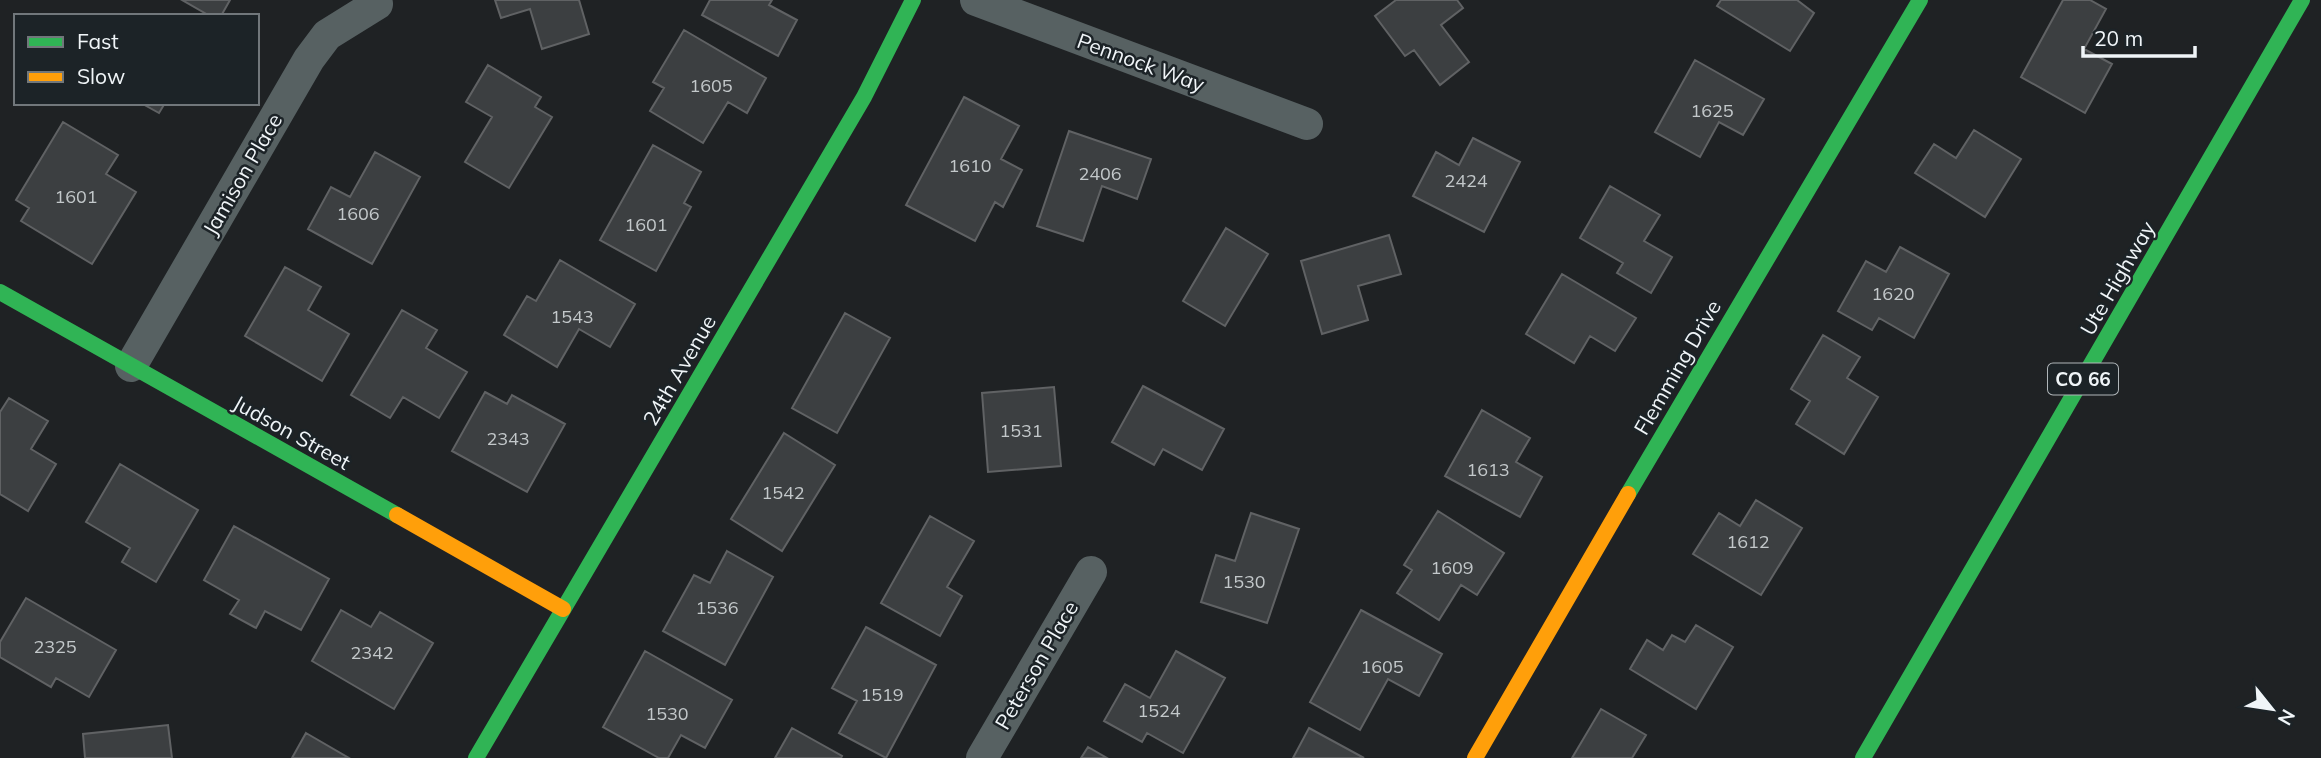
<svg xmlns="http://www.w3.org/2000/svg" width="2321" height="758" font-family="Mulish,sans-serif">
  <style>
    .building { fill: #3c3f41; stroke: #606264; stroke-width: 2 }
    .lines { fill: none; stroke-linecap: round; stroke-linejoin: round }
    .street { stroke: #576162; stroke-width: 32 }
    .fast { stroke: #30b455; stroke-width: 16 }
    .slow { stroke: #ff9f0a; stroke-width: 16 }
    .labels { text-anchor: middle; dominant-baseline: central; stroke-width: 5; stroke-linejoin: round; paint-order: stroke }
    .number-label { font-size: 18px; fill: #c3c8ca }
    .shield { fill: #1c2327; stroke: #b0b6b9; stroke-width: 2 }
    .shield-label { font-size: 19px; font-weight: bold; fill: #f0f5f8 }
    .street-label { font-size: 21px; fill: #f0f5f8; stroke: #1c2327 }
  </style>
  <rect width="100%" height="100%" fill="#1f2224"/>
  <path class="building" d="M182,0H230L221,16H210Z
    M495,0H579L589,34L542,49L530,9L501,18Z
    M710,0H772L769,5L797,20L778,56L702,15Z
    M1396,0H1457L1463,8L1441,25L1469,62L1440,85L1414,50L1405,56L1375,16Z
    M1721,0H1797L1814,13L1790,51L1717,6Z
    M2063,0H2090L2106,9L2084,49L2112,64L2085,113L2021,77Z
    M684,30L766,78L747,113L728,102L703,143L650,111L664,88L653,82Z
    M1695,60L1764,99L1743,135L1719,122L1700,157L1655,132Z
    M488,65L541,97L535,107L552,117L509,188L465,162L492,117L466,102Z
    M964,97L1019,126L1001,159L1022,170L1003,207L995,202L975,241L906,205Z
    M141,103H165L159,113Z
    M63,122L118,155L106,174L136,192L92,264L21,221L29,208L16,200Z
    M1974,130L2021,159L1985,217L1915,173L1934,144L1956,158Z
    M1069,131L1151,159L1137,199L1102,186L1083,241L1037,226Z
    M1473,138L1520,162L1484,232L1413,196L1436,152L1459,165Z
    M653,145L701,172L684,203L691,207L656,271L600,240Z
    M375,152L420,177L372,264L308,229L331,187L350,197Z
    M1610,186L1660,215L1644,241L1672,257L1651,293L1617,273L1623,263L1580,238Z
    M1226,228L1268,254L1225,326L1183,301Z
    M1389,235L1401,274L1358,286L1368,320L1322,334L1301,261Z
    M1900,247L1949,274L1914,338L1879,318L1872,330L1838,311L1866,261L1886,272Z
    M560,260L635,304L610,347L579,329L557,367L504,335L527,296L536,301Z
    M285,267L321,287L308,310L349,334L322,381L245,336Z
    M1562,274L1636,318L1615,351L1590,336L1574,363L1526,334Z
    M402,310L437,330L426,348L467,372L439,418L403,397L390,418L351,395Z
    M845,313L890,338L837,433L792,408Z
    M1823,335L1860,357L1847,378L1878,397L1844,454L1796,424L1810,401L1791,389Z
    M1143,386L1224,429L1202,470L1163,449L1154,465L1112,442Z
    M1054,387L1061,466L988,472L982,393Z
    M485,392L507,404L512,395L565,424L527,492L452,451Z
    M9,398L48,421L31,449L56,464L28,511L0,494V412Z
    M1482,410L1530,438L1516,462L1542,477L1520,517L1445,476Z
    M784,433L835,465L782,551L731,519Z
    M120,464L198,510L156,582L122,562L130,548L86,522Z
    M1756,500L1802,528L1761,595L1693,554L1719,513L1740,526Z
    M1438,511L1504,553L1477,595L1461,585L1439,620L1397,593L1412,570L1404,565Z
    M1251,513L1299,529L1267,623L1201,602L1216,555L1235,561Z
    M930,516L974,541L947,587L962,596L940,636L881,603Z
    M234,526L329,579L301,630L265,611L256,628L230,614L239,600L204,580Z
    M727,551L773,577L725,665L663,631L694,575L710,583Z
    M26,598L116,650L89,697L56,678L51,687L0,657V642Z
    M341,610L371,627L380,612L433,643L394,709L312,661Z
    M1361,610L1442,654L1419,696L1388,679L1360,730L1310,702Z
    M1696,625L1733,647L1696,709L1630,669L1647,640L1663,650L1672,635L1685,642Z
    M866,627L936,665L886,758L839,733L857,701L832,688Z
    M645,651L732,700L705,748L681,735L668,758H659L603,727Z
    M1176,651L1225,678L1183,753L1147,733L1142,742L1104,721L1125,684L1150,698Z
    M1601,709L1646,735L1632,758H1572Z
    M168,725L172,758H85L83,734Z
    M792,728L842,756L841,758H775Z
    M1309,728L1364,758H1293Z
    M306,733L349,758H292Z
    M1088,747L1107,758H1081Z"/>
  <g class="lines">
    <path class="street" d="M976,0L1307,124
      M131,366L309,59L327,35L377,4
      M982,758L1091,572"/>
    <path class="fast" d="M0,292L397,515
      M1628,494L1920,0
      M476,758L864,97L913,0
      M1863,758L2302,0"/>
    <path class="slow" d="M397,515L563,609
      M1475,758L1628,494"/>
  </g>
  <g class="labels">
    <g class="number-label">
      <text x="711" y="85">1605</text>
      <text x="1712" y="110">1625</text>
      <text x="970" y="165">1610</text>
      <text x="1100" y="173">2406</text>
      <text x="1466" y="180">2424</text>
      <text x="76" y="196">1601</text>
      <text x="358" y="213">1606</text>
      <text x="646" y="224">1601</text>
      <text x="1893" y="293">1620</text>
      <text x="572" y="316">1543</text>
      <text x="1021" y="430">1531</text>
      <text x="508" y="438">2343</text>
      <text x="1488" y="469">1613</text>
      <text x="783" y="492">1542</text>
      <text x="1748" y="541">1612</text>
      <text x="1452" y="567">1609</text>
      <text x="1244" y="581">1530</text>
      <text x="717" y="607">1536</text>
      <text x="55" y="646">2325</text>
      <text x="372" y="652">2342</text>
      <text x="1382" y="666">1605</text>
      <text x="882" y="694">1519</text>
      <text x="1159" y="710">1524</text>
      <text x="667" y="713">1530</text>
    </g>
    <rect class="shield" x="2048" y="363.5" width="70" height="31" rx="5"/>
    <g class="shield-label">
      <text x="2083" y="379">CO 66</text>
    </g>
    <g class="street-label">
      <text transform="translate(1141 62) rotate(20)">Pennock Way</text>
      <text transform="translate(242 174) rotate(-60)">Jamison Place</text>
      <text transform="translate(2117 278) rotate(-60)">Ute Highway</text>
      <text transform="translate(1677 367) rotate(-60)">Flemming Drive</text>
      <text transform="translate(679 370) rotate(-60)">24th Avenue</text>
      <text transform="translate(292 432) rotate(29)">Judson Street</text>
      <text transform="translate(1036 665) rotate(-60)">Peterson Place</text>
    </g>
  </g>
  <rect x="14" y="14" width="245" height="91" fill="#1c2327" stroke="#71777b" stroke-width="2"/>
  <rect x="28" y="37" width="35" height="10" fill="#30b455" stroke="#71777b" stroke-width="2"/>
  <text x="77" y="49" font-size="21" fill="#f0f5f8">Fast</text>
  <rect x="28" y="72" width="35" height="10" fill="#ff9f0a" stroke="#71777b" stroke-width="2"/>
  <text x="77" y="84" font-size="21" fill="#f0f5f8">Slow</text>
  <g transform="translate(2272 709) rotate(120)" stroke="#1c2327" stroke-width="5" paint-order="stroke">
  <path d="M0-5L12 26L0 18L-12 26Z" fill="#f0f5f8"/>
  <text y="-10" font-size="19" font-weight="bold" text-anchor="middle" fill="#f0f5f8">N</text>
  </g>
  <path d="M2083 46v10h112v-10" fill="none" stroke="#f0f5f8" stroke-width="3.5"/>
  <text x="2094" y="46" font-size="21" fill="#f0f5f8" stroke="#1c2327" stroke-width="5" paint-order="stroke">20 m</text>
</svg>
